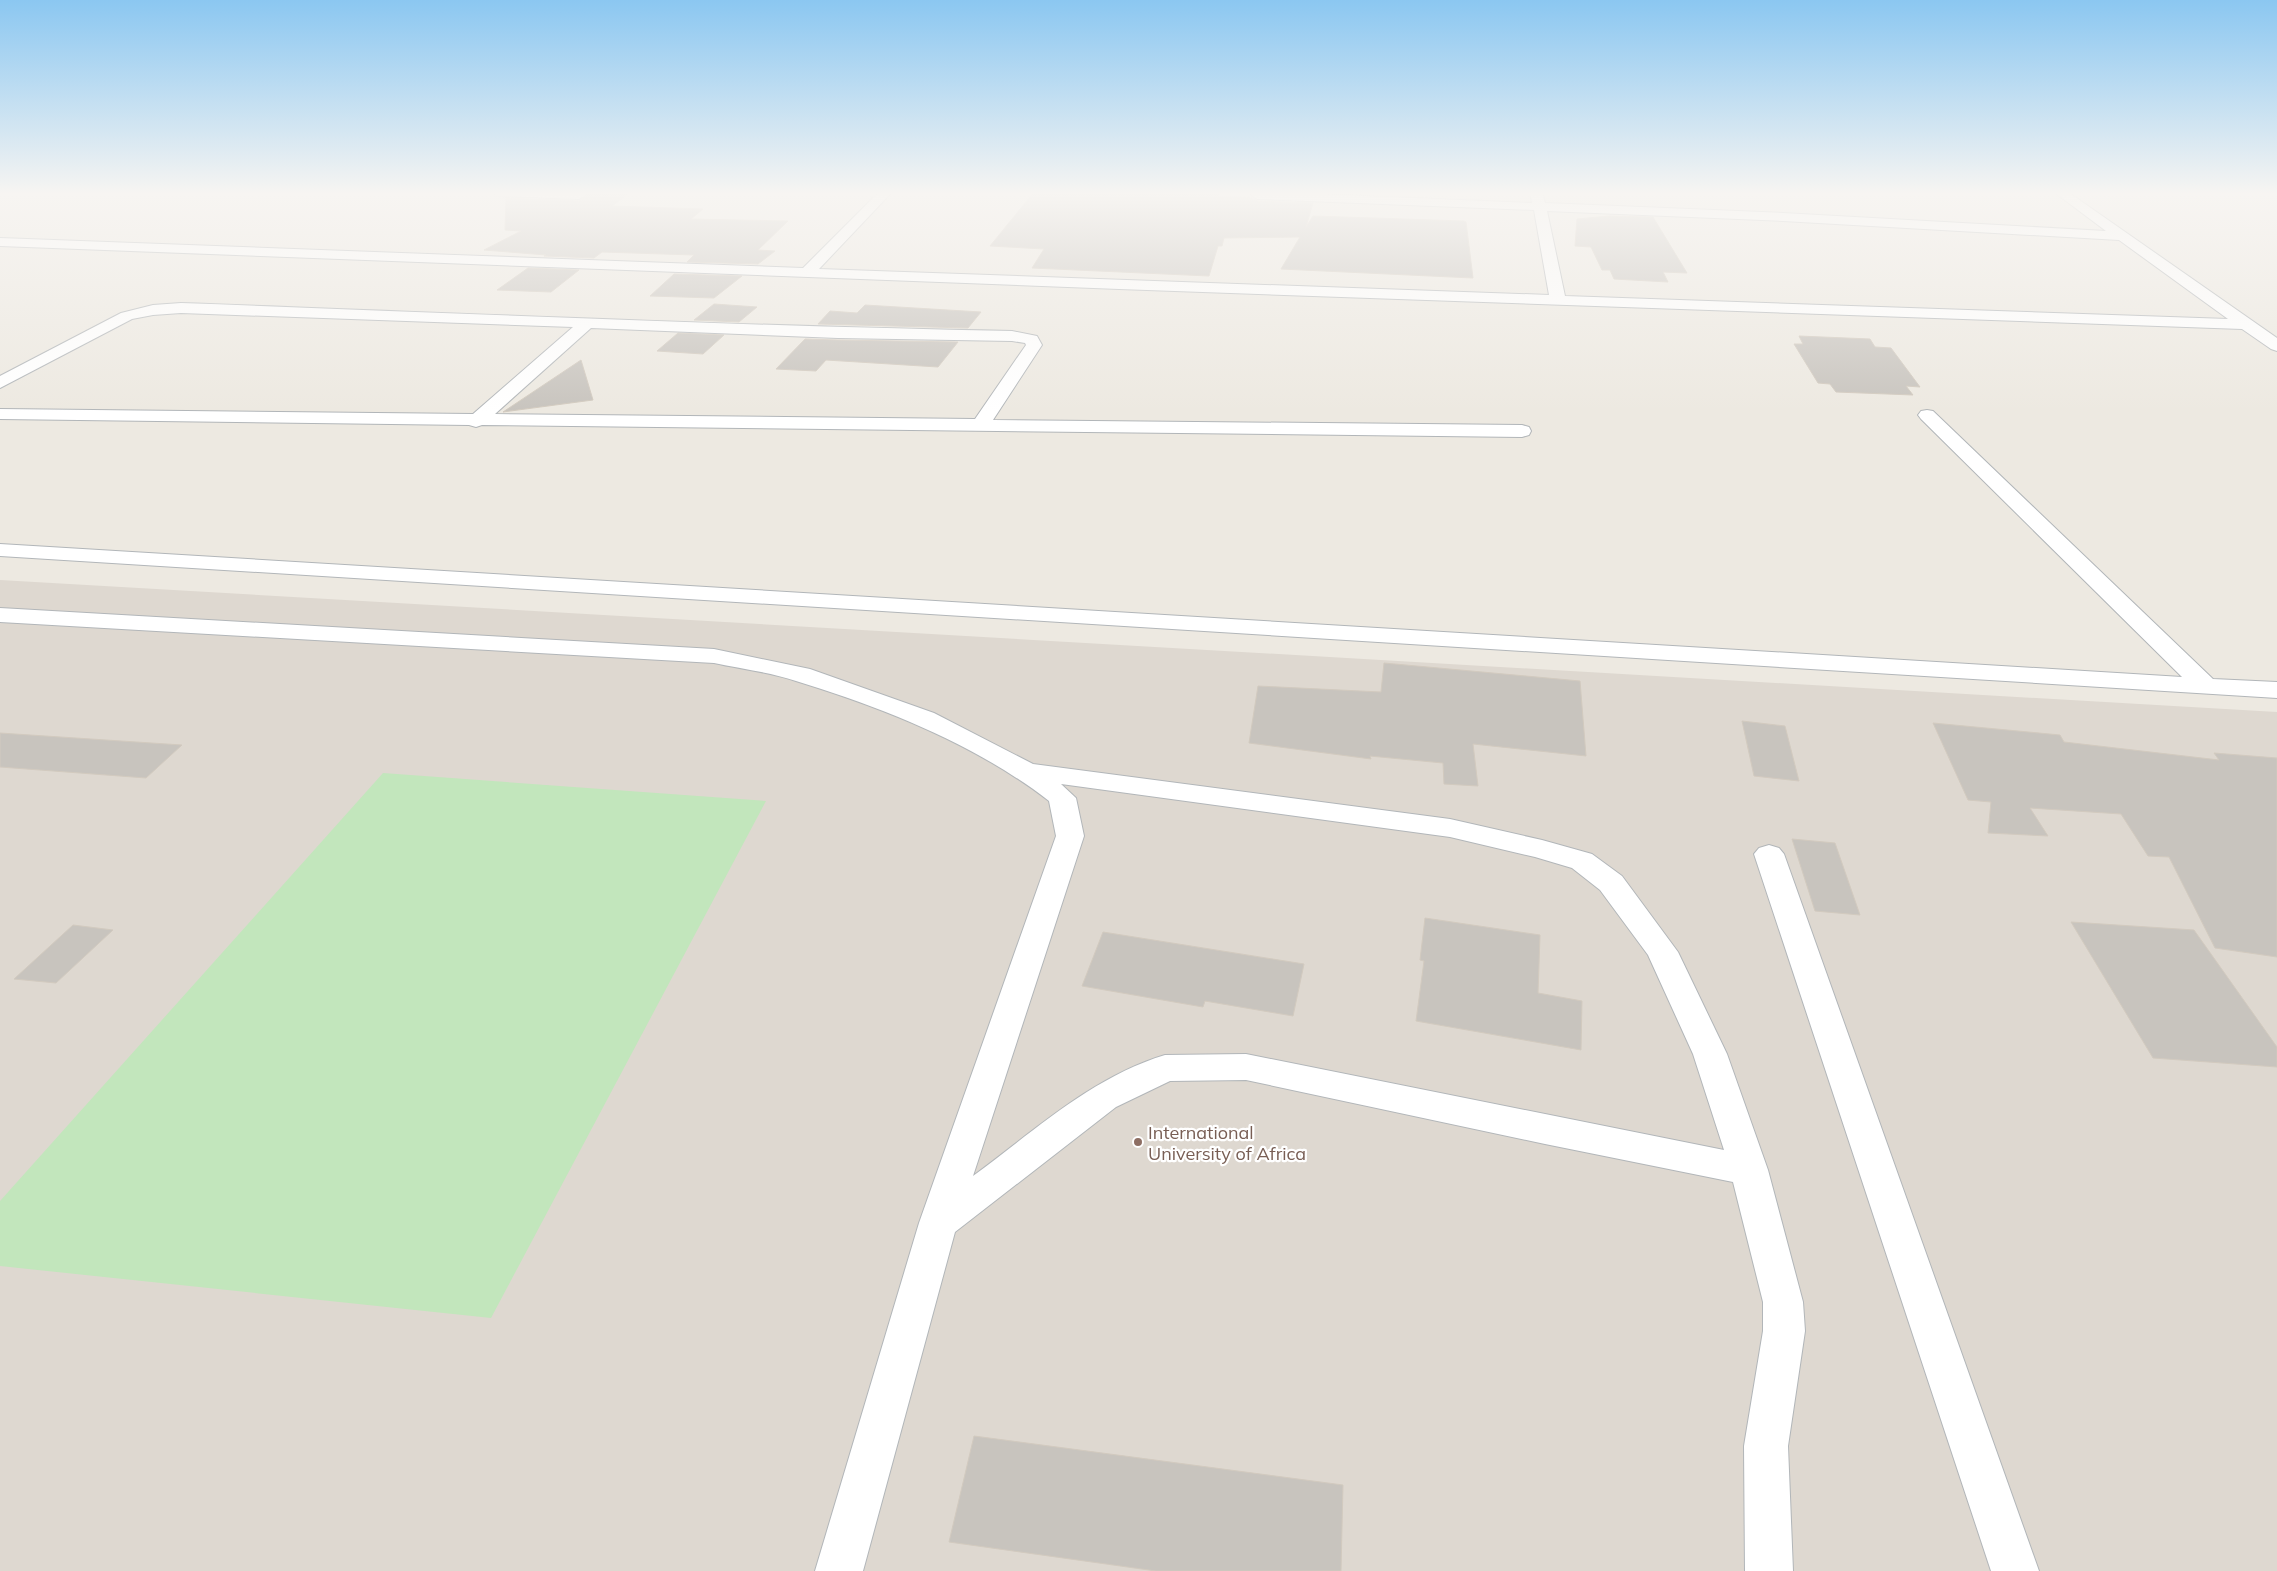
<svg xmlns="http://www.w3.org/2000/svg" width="2277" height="1571" font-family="Mulish,sans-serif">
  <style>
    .education { fill: #ded8d0 }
    .green { fill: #c2e6bc }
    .building { fill: #c8c4be; stroke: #d2cabf }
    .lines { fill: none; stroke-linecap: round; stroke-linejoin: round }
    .minor-casing { stroke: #b2b6b9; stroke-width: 2 }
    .minor { fill: #fff; fill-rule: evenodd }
    .education-dot { fill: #8d6e63; stroke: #fff; stroke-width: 2 }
    .labels { text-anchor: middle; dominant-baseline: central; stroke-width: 4.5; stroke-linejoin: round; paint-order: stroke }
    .near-education-label { font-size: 18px; fill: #785e54; stroke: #fff; text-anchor: start }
  </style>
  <rect width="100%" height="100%" fill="#ede9e1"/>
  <path class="education" d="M0,580L2277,712V1571H0Z"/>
  <path class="green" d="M383,773L766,801L491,1318L0,1266V1201Z"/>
  <path class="building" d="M584,192H631L612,206L703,209L691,219L788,221L758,250L775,251L758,264L687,262L694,255L602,252L594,258L544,256L546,255L484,250L521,231L505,230L506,198L579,201L587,195Z
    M1034,192H1222L1218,196L1252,198L1257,201L1313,203L1306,227L1313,216L1464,221L1466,222L1473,278L1281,269L1300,237L1224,238L1222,246H1218L1209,276L1032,268L1044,249L990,246Z
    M1609,216L1653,217L1687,273L1663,272L1668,282L1614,279L1610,270H1602L1591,247L1575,246L1577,219Z
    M528,268L579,270L551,292L497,290Z
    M674,274L742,276L714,298L650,296Z
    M714,304L757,307L739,322L694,320Z
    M865,305L981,312L968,328L818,324L830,311L857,313Z
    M678,333L724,335L703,354L657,351Z
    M1799,336L1870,339L1875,347L1891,348L1920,387L1906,386L1913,395L1836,392L1830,384L1818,383L1794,344H1803Z
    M805,339L838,340L958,342L938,367L826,360L816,371L776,369Z
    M581,360L593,400L503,412Z
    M1384,663L1580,681L1586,756L1473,744L1478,786L1444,784L1443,763L1370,756L1371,759L1249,743L1258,686L1381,692Z
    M1742,721L1785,726L1799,781L1754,776Z
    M1933,723L2060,735L2064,742L2219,760L2214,753L2277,758V957L2215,948L2169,857L2148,856L2121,814L2030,808L2048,836L1988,833L1991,802L1968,800Z
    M0,733L182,745L146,778L0,767Z
    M1792,839L1835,843L1860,915L1815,911Z
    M1425,918L1540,935L1538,993L1582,1001L1581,1050L1416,1021L1424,961L1420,960Z
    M2071,922L2194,930L2277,1047V1067L2153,1058Z
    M73,925L113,930L56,983L14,979Z
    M1103,932L1304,964L1293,1016L1205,1001L1203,1007L1082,986Z
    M974,1436L1343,1485L1341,1571H1156L949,1542Z"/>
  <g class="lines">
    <g class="minor-casing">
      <path id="minor" d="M492,192H581L585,195L579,199L498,196Z
        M879,192H892L819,269L1549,295L1534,210L1257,199L1251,195L1255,192H1268L1532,203L1530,192H1542L1545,203L1783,213L2106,231L2054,192H2068L2277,338V351L2271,349L2242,329L1119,289L0,246V238L803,268ZM1547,211L1783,221L2119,240L2228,319L1565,296Z
        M181,303C458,313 735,326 1012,331L1037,336L1042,345L993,420L1522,425L1529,427L1531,431L1529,435L1522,437L482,425L476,427L469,425L0,419V409L473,414L573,327L181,313L153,315L132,319L0,388V376L121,313L153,305ZM591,328L838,338L1012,341L1025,343L1026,345L975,419L495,414Z
        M1927,410L1933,411L2213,679L2277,682V698L0,556V544L2182,677L1921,419L1918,415L1921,411Z
        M0,608L714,649L810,669L934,713L1033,764L1450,819L1542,840L1592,854L1622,876L1678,952L1727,1054L1768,1170L1803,1302L1805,1331L1788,1446L1793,1571H1745L1744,1446L1763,1331V1302L1733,1182L1545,1144L1246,1080L1170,1081L1116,1107L955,1232L863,1571H815L919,1223L1056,836L1049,801C975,744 884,708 796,681C770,672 741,669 714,663L0,622ZM1061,784L1450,837L1535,857L1572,868L1600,890L1648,955L1693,1054L1724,1150L1246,1054L1165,1055C1092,1077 1033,1132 973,1176L1084,836L1076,798Z
        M1769,845L1779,848L1784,854L2039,1571H1991L1754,854L1759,848Z"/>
    </g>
    <use href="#minor" class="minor"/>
  </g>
  <linearGradient id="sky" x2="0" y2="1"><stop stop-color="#8bc7f1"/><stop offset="0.47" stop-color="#f7f5f2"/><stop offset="1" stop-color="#f7f5f2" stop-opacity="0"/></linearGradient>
  <rect width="2277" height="412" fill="url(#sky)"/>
  <circle class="education-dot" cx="1138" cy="1142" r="5"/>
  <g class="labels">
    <g class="near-education-label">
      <text x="1148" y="1132">International<tspan x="1148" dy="21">University of Africa</tspan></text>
    </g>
  </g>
</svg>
